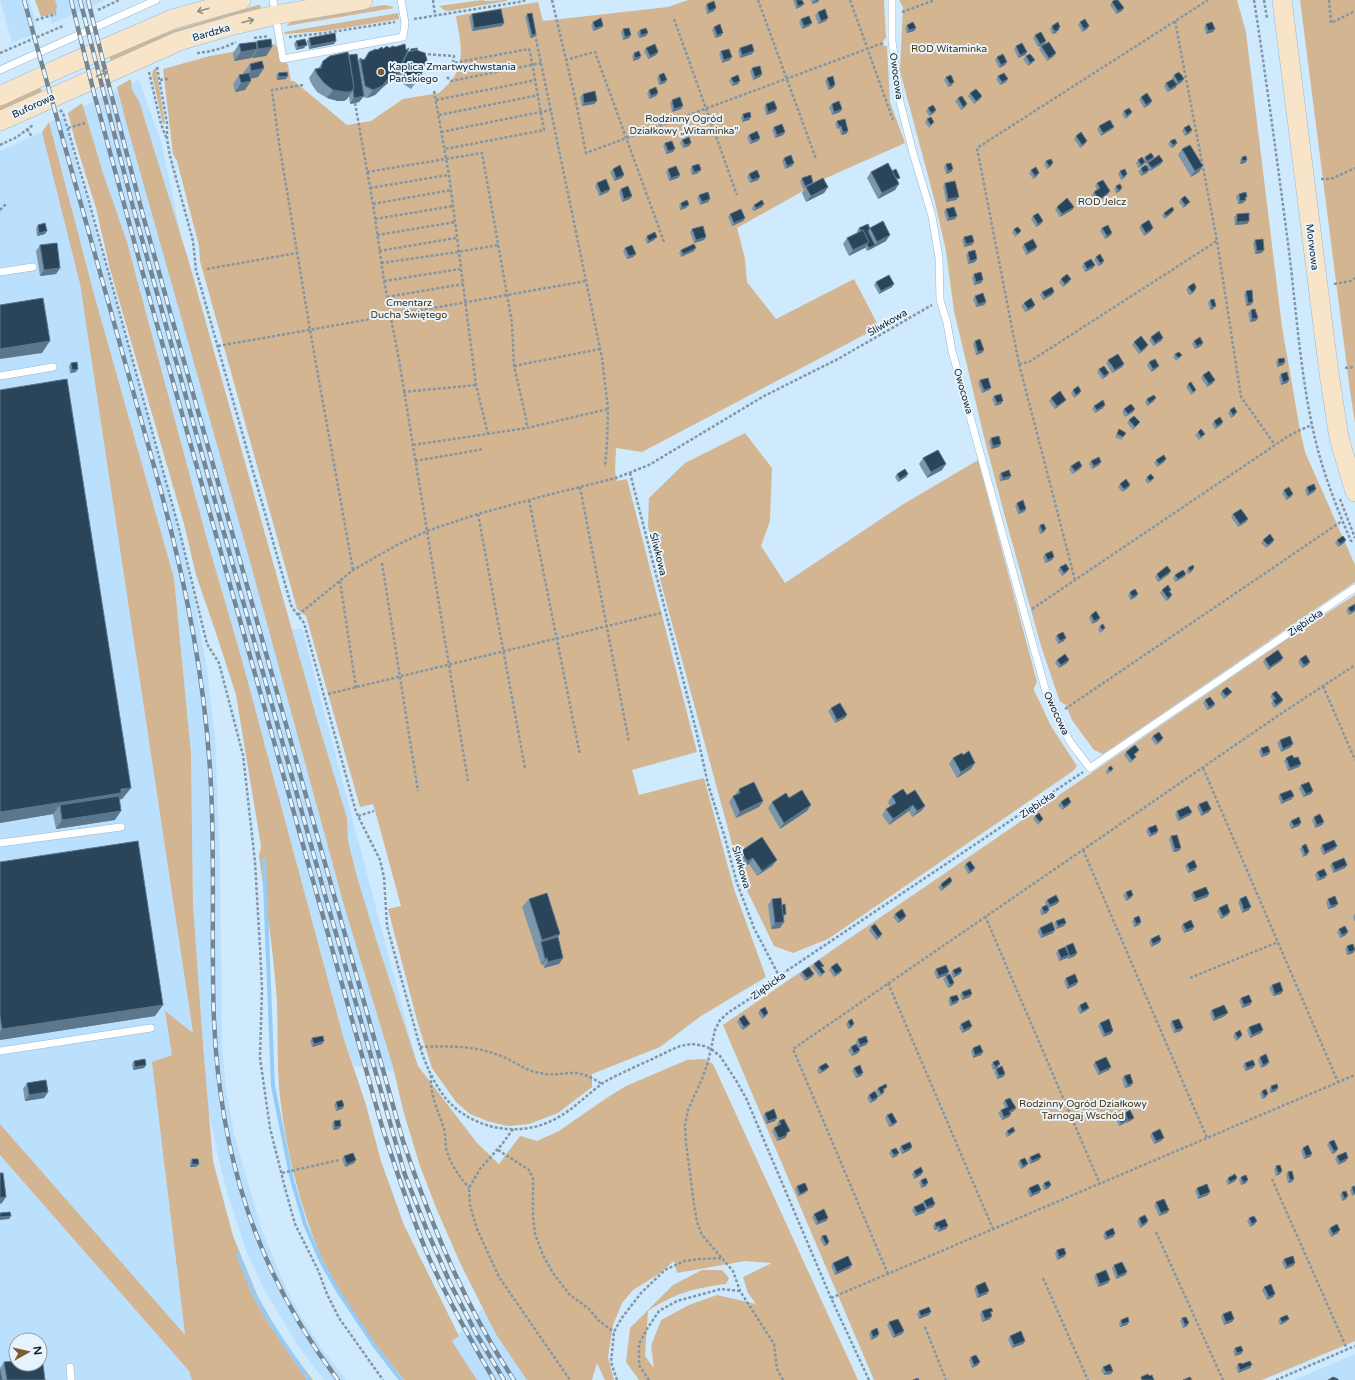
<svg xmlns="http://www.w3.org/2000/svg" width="1355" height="1380" font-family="'Varela Round',sans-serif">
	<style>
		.built { fill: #bae0fe; fill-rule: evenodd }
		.green { fill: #d3b691 }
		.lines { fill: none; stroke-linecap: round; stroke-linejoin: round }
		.stream { stroke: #95cbf5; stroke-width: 4 }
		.lane-casing { stroke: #9ab8d0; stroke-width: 8 }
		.secondary-casing { stroke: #9ab8d0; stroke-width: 20 }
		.path { stroke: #8296a5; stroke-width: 2.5; stroke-dasharray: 3 2; stroke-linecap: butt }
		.lane { stroke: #fff; stroke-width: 7 }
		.secondary { stroke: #f8e5c9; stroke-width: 19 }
		.rail-casing { stroke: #738695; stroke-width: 4.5 }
		.rail { stroke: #e7f4fe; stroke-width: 3; stroke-dasharray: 9; stroke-linecap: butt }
		.wall { fill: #7c97ac }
		.shaded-wall { fill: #5c768b }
		.building { fill: #2a455a; stroke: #5c768b }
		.oneway { stroke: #918c81 }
		.poi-dot { fill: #7c5d32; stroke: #e7f4fe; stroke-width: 1.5 }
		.labels { text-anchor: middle; stroke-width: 4; stroke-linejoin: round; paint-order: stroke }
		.street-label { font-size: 10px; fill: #131f28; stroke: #e7f4fe }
		.park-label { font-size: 10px; fill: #492e03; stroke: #e7f4fe }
		.poi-label { font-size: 10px; fill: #131f28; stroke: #e7f4fe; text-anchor: start }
	</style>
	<rect width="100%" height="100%" fill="#cfe9fd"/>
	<g class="built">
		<polygon points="0,0 29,0 36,24 35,28 36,33 12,43"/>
		<polygon points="46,0 105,0 52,24"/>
		<polygon points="139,80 162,145 190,280 289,631 302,628 420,1075 354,1066 343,1036 242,660 208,543 127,242 103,173 92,138 67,114"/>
		<polygon points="63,117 136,376 180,536 194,597 207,670 215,737 220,862 222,1047 226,1088 234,1134 262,1231 286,1288 302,1318 324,1352 346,1380 324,1380 298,1346 264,1289 247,1253 228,1195 219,1161 208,1109 203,1045 193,905 191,753 174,578 94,294 49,122"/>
		<polygon points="42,132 80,284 193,1034 165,1171 185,1336 0,1124 0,151"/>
		<path d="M0 1155 189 1371 197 1380H0ZM16 1340H40V1364H16Z"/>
		<polygon points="491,1300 546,1380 477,1380 452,1341"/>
		<polygon points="1355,1354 1355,1380 1294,1380"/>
	</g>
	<g class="green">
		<polygon points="35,0 55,0 57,6 56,13 41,17"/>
		<polygon points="482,0 486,1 507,0 507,1 448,11 444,10 439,6"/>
		<path d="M688 0H884L886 38 883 41 884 46H887L890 102 905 143 826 178 737 228 745 259 747 282 776 319 854 279 879 327 642 452 616 448 615 472 617 481 627 479 697 752 632 770 639 795 704 778 734 889 766 977 701 1016 660 1047 592 1074V1087L558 1113 529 1124 507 1126 487 1121 470 1114 456 1102 432 1068 418 1024 388 909 401 906 376 814 373 804 360 807 306 616 297 609 200 261 199 246 177 161 173 154 163 69 210 56 275 44 288 65 291 81H294L347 125 371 121 403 99 439 93C444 88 450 83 454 77 466 58 459 35 456 16L538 2 543 21 668 7Z"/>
		<polygon points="899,0 1237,0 1246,32 1282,327 1300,430 1305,452 1355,565 1355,582 1103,754 1094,750 1072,720 1066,705 1060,702 1041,646 1005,517 985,441 954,311 946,251 935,202 900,71 903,7"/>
		<polygon points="1300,0 1355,0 1355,423 1350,391"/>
		<polygon points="258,5 260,5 261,8 259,10 175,34 111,61 109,55 174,30"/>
		<polygon points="384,5 390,6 394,8 286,26 293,20"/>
		<polygon points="398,13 399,19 326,31 285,34 284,32"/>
		<polygon points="156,68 165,123 163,124 152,75 153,70"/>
		<path d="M131 79 132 90 139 101 189 262 316 716 347 818 348 841 357 877 376 939 418 1066 477 1143 499 1164 520 1136 537 1141 559 1131 605 1099 626 1086 687 1060 705 1059 713 1064 858 1380H639L626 1362 630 1328 673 1285 702 1270H722L729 1278 726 1284C695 1288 675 1293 648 1311L645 1356 654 1368 651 1346 661 1320 689 1305 717 1295 756 1304 748 1293 743 1277 772 1263 745 1261 677 1273 674 1261 659 1274 633 1290 622 1303 613 1325 608 1357 614 1380H605L597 1363 592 1380H527L497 1336 461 1265 437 1210 420 1166 403 1110 393 1067 345 909 249 558 126 122 117 87Z"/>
		<polygon points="40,87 42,92 0,111 0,106"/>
		<path d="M82 103 103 173 127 242 208 543 242 660 343 1036 366 1105 381 1161 404 1225 459 1336 452 1341 477 1380H404C376 1345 346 1309 327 1269 301 1215 285 1147 279 1088 277 1060 278 1031 277 1003 274 954 266 905 259 856L261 846 236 695 218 639 196 575 184 524 110 269 96 208 76 144 68 113Z"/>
		<polygon points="49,122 94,294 174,578 191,753 193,905 203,1045 213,1161 233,1236 258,1297 284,1342 313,1380 192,1380 189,1371 0,1155 0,1124 185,1335 152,1062 172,1055 165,1011 193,1033 80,284 42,132"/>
		<polygon points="745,433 772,468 770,521 761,546 785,583 902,505 978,460 1037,682 1034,688 1034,690 1051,726 1077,766 1073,771 828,939 793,953 774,946 740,876 727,825 661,583 648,526 649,498 685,463"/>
		<polygon points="1355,595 1355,1341 1262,1380 874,1380 723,1025 1296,633"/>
	</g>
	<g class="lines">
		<g class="stream">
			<polyline points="264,859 273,1086 292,1180 305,1224 321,1261 338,1291 374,1345 401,1380"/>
			<polyline points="238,1255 253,1292 267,1318 309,1380"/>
		</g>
		<defs>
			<g id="lane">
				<polyline points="273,0 283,59 403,37 405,23 401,0"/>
				<polyline points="892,0 892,41 900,102 913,153 932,216 939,258 940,300 947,323 952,351 1046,692 1070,742 1090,768 1355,588"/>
				<polyline points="0,70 156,0"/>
				<polyline points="0,272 33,267"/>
				<polyline points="0,376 53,367"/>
				<polyline points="0,843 121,827"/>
				<polyline points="0,1051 151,1028"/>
				<polyline points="70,1367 71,1380"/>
			</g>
			<g id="secondary">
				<polyline points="1282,0 1329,373 1339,438 1355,492"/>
				<polyline points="0,96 62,67 173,19 241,0"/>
				<polyline points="0,121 179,41 234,25 275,15 363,0"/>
			</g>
		</defs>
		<use href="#lane" class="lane-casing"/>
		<use href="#secondary" class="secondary-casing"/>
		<g class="path">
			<polyline points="433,0 435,15"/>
			<polyline points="552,0 576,102 586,153 883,43"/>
			<polyline points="758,0 816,159"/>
			<polyline points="850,0 893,120"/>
			<path d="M1254 0C1267 84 1278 167 1289 251 1296 309 1300 368 1312 425 1320 465 1335 504 1351 541H1353"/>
			<polyline points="1264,0 1267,18"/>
			<polyline points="1329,0 1331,23 1355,11"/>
			<polyline points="98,10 119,0"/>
			<polyline points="902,12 935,0"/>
			<polyline points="414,19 519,2 526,0"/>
			<polyline points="674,19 737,195"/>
			<polyline points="36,20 56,14"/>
			<polyline points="1175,21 1217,241 1241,397 1275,445"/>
			<polyline points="535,34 602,358 608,409 607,443 605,467"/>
			<polyline points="289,37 325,33 395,22"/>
			<polyline points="254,38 269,36"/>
			<polyline points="0,53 63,26"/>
			<path d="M197 53C211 52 224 48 236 42"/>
			<polyline points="423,54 454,56 453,63 529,49 530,52 544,130 445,149"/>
			<polyline points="565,60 595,52 664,242"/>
			<path d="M157 67 167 123V139L170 156 193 241 196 270 291 605 294 610 304 623 356 812 380 860 384 877 387 926 420 1047C426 1066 435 1086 448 1101 473 1128 515 1137 549 1122 570 1113 585 1096 603 1083 614 1076 627 1071 639 1065 653 1059 666 1052 680 1046L692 1044 704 1046 711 1049 720 1056 737 1082 746 1098 831 1298 869 1380"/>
			<polyline points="149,72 161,124 166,137"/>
			<polyline points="447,77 451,81 541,63"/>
			<polyline points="160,80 167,79 169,80"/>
			<polyline points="303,85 272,90 279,143 310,330 353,570"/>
			<polyline points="434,91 449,175 476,385 488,434"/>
			<polyline points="436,100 536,80"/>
			<polyline points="355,103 373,204 384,281 399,360 468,781"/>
			<polyline points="60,110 63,113 86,191 179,529 207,644 219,663 243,755 255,862 260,948 262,988 260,1058 270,1128 285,1188 295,1224 318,1270 327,1294 339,1318 383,1380"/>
			<polyline points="439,115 539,95"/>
			<polyline points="68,128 85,123"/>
			<polyline points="27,129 32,137"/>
			<polyline points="441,132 551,110"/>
			<polyline points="0,145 17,137 33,125"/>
			<polyline points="367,172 482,153 512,323 514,366 526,418 527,428"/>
			<polyline points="1321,179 1331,179 1355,168"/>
			<polyline points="370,188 448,175"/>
			<polyline points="373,204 451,190"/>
			<polyline points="0,210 7,203"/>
			<polyline points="375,219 453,206"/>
			<polyline points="377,235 455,222"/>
			<polyline points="379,251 456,238"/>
			<polyline points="381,263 458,252 498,245"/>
			<polyline points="207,269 297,253"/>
			<polyline points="384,281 460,269"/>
			<polyline points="1334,284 1351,281 1355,278"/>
			<polyline points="387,297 463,284"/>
			<polyline points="218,346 586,281"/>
			<polyline points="1019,364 1029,362 1217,241"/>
			<polyline points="514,366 600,349"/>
			<polyline points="1345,368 1355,367"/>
			<polyline points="403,392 476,385"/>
			<polyline points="413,445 527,428 608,409"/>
			<polyline points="415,461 484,449"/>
			<polyline points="630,473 696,730 708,784 725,838 737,883 754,928 779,976"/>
			<polyline points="580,487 629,742"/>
			<polyline points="1340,499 1355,538"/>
			<polyline points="529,500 580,755"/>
			<polyline points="478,514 525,768"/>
			<polyline points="382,563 418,791"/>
			<polyline points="1075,580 1019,364 977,148 1208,0"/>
			<polyline points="340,581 356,688"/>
			<polyline points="1032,609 1287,437 1300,430 1312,425"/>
			<polyline points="298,615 353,570 397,545 427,531 478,514 540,497 616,478 649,465 764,396 838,359 932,305"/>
			<polyline points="1323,686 1355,760"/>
			<polyline points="328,694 661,613"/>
			<polyline points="1065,709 1342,521"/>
			<polyline points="1203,768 1338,1082"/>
			<polyline points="358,816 374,811"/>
			<polyline points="1083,850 1207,1138"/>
			<polyline points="985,916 1100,1184"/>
			<polyline points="1190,978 1278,942"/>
			<polyline points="888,983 993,1229"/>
			<path d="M420 1047C449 1046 473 1045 501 1056 514 1061 526 1071 540 1073 552 1076 563 1073 574 1073 584 1073 594 1079 602 1084"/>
			<path d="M431 1075C430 1095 437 1108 443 1126 446 1133 445 1140 446 1148 450 1164 459 1176 469 1188"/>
			<polyline points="513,1129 503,1143 480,1169 469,1188 470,1205 477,1229 499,1277 570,1380"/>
			<polyline points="498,1150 529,1170 533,1179 533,1216 535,1234 543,1255 553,1273 569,1294 589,1309 599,1321 614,1332"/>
			<polyline points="282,1173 339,1160"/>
			<polyline points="1272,1179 1347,1349"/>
			<polyline points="1156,1232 1223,1380"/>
			<polyline points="888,1274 793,1049 1279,715 1355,665"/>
			<polyline points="1043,1278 1088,1380"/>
			<polyline points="831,1298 1355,1075"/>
			<polyline points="925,1327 946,1380"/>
			<polyline points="617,1380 611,1362 614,1332 621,1319 641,1293 665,1270 684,1261 701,1259 723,1258"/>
			<polyline points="649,1380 639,1365 639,1344 647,1329 659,1311 677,1301 721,1289 740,1291"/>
			<polyline points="783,1380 777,1369 774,1344 740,1291 733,1271 702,1235 697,1222 694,1204 686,1143 685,1125 688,1110 702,1079 708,1062 715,1030 720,1020 729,1012 754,996 779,976 1083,772"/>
			<polyline points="1276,1380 1355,1346"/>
		</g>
		<use href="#lane" class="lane"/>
		<use href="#secondary" class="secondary"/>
		<defs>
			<g id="rail">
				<path d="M24 0 159 484C186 584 206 683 211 787 215 865 211 943 214 1020 220 1155 256 1272 338 1380"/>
				<path d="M71 0 95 97 149 296 381 1123C395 1167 409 1210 427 1253 446 1297 470 1339 494 1380"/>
				<polyline points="80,0 133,207 325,895 405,1175 428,1233 451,1285 477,1335 504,1380"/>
				<path d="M88 0 110 90 144 219 403 1141C431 1224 465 1307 514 1380"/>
			</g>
		</defs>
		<use href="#rail" class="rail-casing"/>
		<use href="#rail" class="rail"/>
	</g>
	<g class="wall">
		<polygon points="793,0 802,0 804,4 802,6 796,9"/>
		<polygon points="811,0 819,0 818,2 812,4"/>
		<polygon points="1112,2 1124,8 1122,11 1116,14 1110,5"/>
		<polygon points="707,4 714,11 707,14 705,7"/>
		<polygon points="818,12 826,21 818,24 815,15"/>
		<polygon points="472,14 502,26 472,31 469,17"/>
		<polygon points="527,14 534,37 530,38 525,17"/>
		<polygon points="801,19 812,23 809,26 802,29 799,22"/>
		<polygon points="593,22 603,26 601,28 593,31 591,25"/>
		<polygon points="1080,22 1089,26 1087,29 1082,32 1078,25"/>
		<polygon points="1206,24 1215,29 1213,32 1206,34 1204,27"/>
		<polygon points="907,25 916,28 914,31 907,33 905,28"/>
		<polygon points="1052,26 1060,27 1056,33 1052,34 1050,29"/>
		<polygon points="714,27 723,33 721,36 715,38 712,30"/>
		<polygon points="623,29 631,35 629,38 623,40 621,32"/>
		<polygon points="640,30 646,36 639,38 637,33"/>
		<polygon points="1035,35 1046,41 1044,44 1038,47 1033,38"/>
		<polygon points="309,38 334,44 309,49 307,41"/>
		<polygon points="257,41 272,47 266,56 252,58 251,57 251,58 234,61 233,53 239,44 256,42"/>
		<polygon points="296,41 304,48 296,50 294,44"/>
		<polygon points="1016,46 1027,52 1025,55 1018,58 1014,49"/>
		<polygon points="1041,46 1054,56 1047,61 1039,49"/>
		<polygon points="395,47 406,50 408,52 411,49 421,75 411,89 399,81 398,76 393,79 382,88 375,95 367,98 363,97 359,102 350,104 349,96 347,99 344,101 338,101 327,98 317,92 311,83 309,78 315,69 318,69 323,61 349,55 358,61 360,58 363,60 364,59 369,52"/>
		<polygon points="646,48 658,52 656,55 648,59 644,51"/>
		<polygon points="740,48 752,54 740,58 738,51"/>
		<polygon points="721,51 730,60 722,63 719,54"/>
		<polygon points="634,53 641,56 639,59 633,61 632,56"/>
		<polygon points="1026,56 1035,60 1032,63 1028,66 1023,59"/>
		<polygon points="997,57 1005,65 999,68 995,60"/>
		<polygon points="250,64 264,68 258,77 250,79 245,90 235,92 233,84 239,75 244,74 243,73"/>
		<polygon points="752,68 762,74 760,77 753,80 750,71"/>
		<polygon points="278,73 286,79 277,80 276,76"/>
		<polygon points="1180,74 1182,82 1177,85 1175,88 1167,92 1164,86 1166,83 1173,79 1172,78 1174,75"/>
		<polygon points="659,75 665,83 659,85 657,78"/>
		<polygon points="998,76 1006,82 1000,85 996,79"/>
		<polygon points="946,77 952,85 948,87 944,80"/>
		<polygon points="731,78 738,84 732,86 729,81"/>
		<polygon points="827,78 833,88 828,90 825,81"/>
		<polygon points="649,90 658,93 656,96 649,99 647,93"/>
		<polygon points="970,93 982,96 980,99 974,104 968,96"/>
		<polygon points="583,94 597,101 594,104 582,106 580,97"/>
		<polygon points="1141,97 1152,101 1150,104 1144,108 1139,100"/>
		<polygon points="958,98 965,107 961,110 955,101"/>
		<polygon points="672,100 681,109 672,112 670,103"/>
		<polygon points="766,104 775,112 766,115 764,107"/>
		<polygon points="832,104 842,109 840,112 832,115 829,107"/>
		<polygon points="928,108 936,110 934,113 929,116 926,111"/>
		<polygon points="1124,111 1132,112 1130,115 1125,119 1122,114"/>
		<polygon points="743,114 751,117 749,120 742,122 741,117"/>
		<polygon points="927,119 932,125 929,128 925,122"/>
		<polygon points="837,121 848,131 846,134 841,135 839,128 837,129 835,124"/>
		<polygon points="1099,126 1112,129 1101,136 1097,129"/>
		<polygon points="774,127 785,132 783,135 775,138 772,130"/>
		<polygon points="1184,128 1190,133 1185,136 1182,131"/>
		<polygon points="749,135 760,138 758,141 750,144 747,138"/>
		<polygon points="1076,136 1087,141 1085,144 1080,148 1074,139"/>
		<polygon points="682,140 691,143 689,146 683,148 680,143"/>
		<polygon points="1170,141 1175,146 1171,148 1168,144"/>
		<polygon points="665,143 673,152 666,154 663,146"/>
		<polygon points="1182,149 1203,166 1199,172 1191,177 1178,155"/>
		<polygon points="1145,157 1152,160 1145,164 1144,163 1143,165 1138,168 1136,163 1138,160 1143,159"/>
		<polygon points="1242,157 1247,160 1245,163 1240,164 1240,160"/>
		<polygon points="784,158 794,163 792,166 785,169 782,161"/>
		<polygon points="1046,161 1051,166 1047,169 1044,164"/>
		<polygon points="1148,163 1161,164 1150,171 1147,167 1147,173 1141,176 1138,171 1141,168 1147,165"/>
		<polygon points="946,164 953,169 951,172 946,174 944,167"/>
		<polygon points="692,166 698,173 692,175 690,169"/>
		<polygon points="613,169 622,178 614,181 610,172"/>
		<polygon points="668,169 680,175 678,178 669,181 666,172"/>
		<polygon points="1031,170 1037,176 1033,179 1029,173"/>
		<polygon points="892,171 898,181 897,181 895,190 878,199 867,178 871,172"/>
		<polygon points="1120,171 1127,174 1125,177 1121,180 1118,174"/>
		<polygon points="749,174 758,180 750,183 747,177"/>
		<polygon points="802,178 813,183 828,187 824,193 806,202 802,193 805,188 803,189 800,181"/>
		<polygon points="597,183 610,189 608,192 599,196 595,186"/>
		<polygon points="945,183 956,200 946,202 943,186"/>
		<polygon points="1097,183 1108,194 1097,203 1092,195 1094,192 1097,190 1095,186"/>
		<polygon points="1116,186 1120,191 1116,193 1114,189"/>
		<polygon points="621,189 630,199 622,202 619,192"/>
		<polygon points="1239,194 1247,197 1243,203 1238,204 1236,196"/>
		<polygon points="699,195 708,202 700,205 697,198"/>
		<polygon points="1181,199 1190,202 1187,205 1183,208 1179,202"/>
		<polygon points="681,203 686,208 680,210 679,205"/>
		<polygon points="754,205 762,207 753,211 752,208"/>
		<polygon points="1057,207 1074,207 1072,210 1060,217 1055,210"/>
		<polygon points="946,209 957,216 955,219 947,221 944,212"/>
		<polygon points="1164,213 1172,213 1164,219 1162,215"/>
		<polygon points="730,214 745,218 743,221 732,226 728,217"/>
		<polygon points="1237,214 1249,221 1247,224 1235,225 1234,217"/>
		<polygon points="1033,216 1041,224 1036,227 1031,219"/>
		<polygon points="38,225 45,234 37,236 36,228"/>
		<polygon points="1141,225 1151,231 1144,236 1139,228"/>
		<polygon points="859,228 870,228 886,241 867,251 865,247 849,256 843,244 847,238 858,233 857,231"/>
		<polygon points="1102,228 1112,233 1110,236 1105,239 1100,231"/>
		<polygon points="692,229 704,240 694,243 690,232"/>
		<polygon points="1014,229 1021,231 1019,234 1015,237 1012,232"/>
		<polygon points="647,236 657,237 654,240 647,244 645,239"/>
		<polygon points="964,237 972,245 964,247 962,240"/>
		<polygon points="1255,240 1262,253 1255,254 1253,243"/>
		<polygon points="1024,244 1037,247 1035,250 1026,255 1022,247"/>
		<polygon points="40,245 60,268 56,274 40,276 36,251"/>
		<polygon points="625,248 636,254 633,257 627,259 623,251"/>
		<polygon points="681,250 694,251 681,257 679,253"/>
		<polygon points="968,252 977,259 975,262 968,264 966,255"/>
		<polygon points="1096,257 1104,261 1102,264 1098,266 1094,260"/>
		<polygon points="1084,263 1095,265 1093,268 1085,272 1082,266"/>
		<polygon points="974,274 983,280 981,283 974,285 972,277"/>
		<polygon points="1061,279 1069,282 1063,287 1059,282"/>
		<polygon points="876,282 894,284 892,287 879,294 874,285"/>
		<polygon points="1188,287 1196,287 1193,293 1189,295 1186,290"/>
		<polygon points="1246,291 1251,305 1246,306 1244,294"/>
		<polygon points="1042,292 1054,292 1052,295 1043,300 1040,295"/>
		<polygon points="975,296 986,302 984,305 976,307 973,299"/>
		<polygon points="1210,300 1213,309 1210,310 1208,303"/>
		<polygon points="1024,303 1035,305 1033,308 1025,312 1021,306"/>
		<polygon points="1251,310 1256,321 1250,322 1248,313"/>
		<polygon points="1151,337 1163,338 1161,341 1153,346 1149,340"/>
		<polygon points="975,341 984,350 982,353 976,355 973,344"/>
		<polygon points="1194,341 1201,346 1195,349 1192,344"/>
		<polygon points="1134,342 1146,348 1139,354 1132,345"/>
		<polygon points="1175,354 1182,355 1180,358 1176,361 1173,357"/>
		<polygon points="1278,359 1285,362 1283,365 1277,367 1276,362"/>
		<polygon points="1108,360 1124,364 1122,367 1112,373 1106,363"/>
		<polygon points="1149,362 1156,369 1151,372 1147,365"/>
		<polygon points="71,363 76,372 70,373 69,366"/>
		<polygon points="1099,369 1109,373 1107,376 1102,379 1097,372"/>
		<polygon points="1281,374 1289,380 1287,383 1281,385 1279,377"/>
		<polygon points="1203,375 1213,383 1207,387 1201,378"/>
		<polygon points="980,380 991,388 989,390 982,393 978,383"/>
		<polygon points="1188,384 1196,390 1194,393 1191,395 1186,387"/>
		<polygon points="0,390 131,788 122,799 119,800 115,820 56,829 53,814 0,823"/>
		<polygon points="1073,390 1081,391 1079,394 1074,398 1071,393"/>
		<polygon points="994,396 1003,401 1001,404 995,406 992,399"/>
		<polygon points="1051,398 1064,402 1055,409 1049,401"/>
		<polygon points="1147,399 1154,401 1147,406 1145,402"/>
		<polygon points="1094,406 1103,408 1095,413 1092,409"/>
		<polygon points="1124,409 1133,412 1125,417 1122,412"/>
		<polygon points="1230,410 1235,415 1231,418 1228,413"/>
		<polygon points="1129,420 1140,422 1138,425 1133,430 1127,423"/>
		<polygon points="1214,421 1223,422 1221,425 1215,429 1212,424"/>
		<polygon points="1119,429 1126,433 1121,440 1115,437"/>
		<polygon points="1198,432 1203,437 1199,440 1195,435"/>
		<polygon points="991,438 999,447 991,449 989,441"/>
		<polygon points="923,458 942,470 927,478 919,464"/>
		<polygon points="1166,459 1164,462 1157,467 1154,463 1156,460"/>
		<polygon points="1091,461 1101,462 1099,465 1092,469 1089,464"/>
		<polygon points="1071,466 1080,469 1072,474 1069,469"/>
		<polygon points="1001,473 1009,479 1000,481 999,476"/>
		<polygon points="897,474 906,477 898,482 895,477"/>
		<polygon points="1147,477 1152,481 1148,484 1145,480"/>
		<polygon points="1120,484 1130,485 1128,488 1122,492 1118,487"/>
		<polygon points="1307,487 1316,489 1314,492 1307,496 1305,490"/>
		<polygon points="1284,490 1293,494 1291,497 1286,500 1282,493"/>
		<polygon points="1017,503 1026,509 1024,512 1018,514 1015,506"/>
		<polygon points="1233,514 1246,522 1238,527 1231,517"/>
		<polygon points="1040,525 1044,532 1040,534 1038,528"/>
		<polygon points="1263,540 1274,540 1272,543 1266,548 1261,543"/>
		<polygon points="1337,540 1344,543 1338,547 1335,543"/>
		<polygon points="1045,554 1052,560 1045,563 1043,557"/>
		<polygon points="1060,567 1069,569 1067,572 1062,576 1058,570"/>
		<polygon points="1188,568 1192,571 1188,574 1186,571"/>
		<polygon points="1157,574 1169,574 1158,582 1155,577"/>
		<polygon points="1186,574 1184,577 1175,582 1173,578 1175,575"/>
		<polygon points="1162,590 1171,590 1170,592 1170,598 1166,601 1160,593"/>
		<polygon points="1130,592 1138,594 1136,597 1130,600 1128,595"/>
		<polygon points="1348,608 1355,611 1349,615 1346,611"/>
		<polygon points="1091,615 1098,621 1092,624 1089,618"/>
		<polygon points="1100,626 1105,628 1103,631 1100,633 1098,629"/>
		<polygon points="1057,635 1064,641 1058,644 1055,638"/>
		<polygon points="1283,658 1281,661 1268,670 1263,662 1265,659"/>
		<polygon points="1300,659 1308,665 1302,668 1298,662"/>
		<polygon points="1057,660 1067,663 1059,668 1055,663"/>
		<polygon points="1222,691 1232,692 1229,695 1224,699 1220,694"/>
		<polygon points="1272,694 1283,700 1281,703 1274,708 1271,703 1273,701 1270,697"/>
		<polygon points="1205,700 1215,704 1213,707 1207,710 1203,703"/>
		<polygon points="831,708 845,718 835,723 828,711"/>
		<polygon points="1153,736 1163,738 1161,741 1156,745 1151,739"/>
		<polygon points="1280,740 1291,747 1281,752 1277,743"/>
		<polygon points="1261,748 1270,752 1268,755 1261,757 1259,751"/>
		<polygon points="1139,750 1137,753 1134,755 1134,760 1130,763 1124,755 1126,752"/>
		<polygon points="963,755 975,763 971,769 957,778 949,764 953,758"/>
		<polygon points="1286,758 1294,758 1301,764 1299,767 1288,771 1284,761"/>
		<polygon points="1108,768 1113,769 1111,772 1107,774 1106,771"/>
		<polygon points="1301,785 1313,791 1311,794 1303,797 1299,788"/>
		<polygon points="739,789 763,801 759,807 736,818 729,802 733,796 735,795"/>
		<polygon points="1280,794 1292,799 1281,804 1278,797"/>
		<polygon points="892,796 925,806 921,811 912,817 909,811 889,825 882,815 886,809 890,807 888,802"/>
		<polygon points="789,798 807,811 780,829 768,808 772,802"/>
		<polygon points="1061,802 1069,805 1062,810 1058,805"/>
		<polygon points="1199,804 1209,812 1201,816 1197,807"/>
		<polygon points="1177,811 1192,812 1190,815 1178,821 1175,814"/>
		<polygon points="1035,816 1041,822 1038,825 1033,819"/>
		<polygon points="1314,817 1324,822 1322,825 1315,828 1312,820"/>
		<polygon points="1291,821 1299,826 1291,829 1289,824"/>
		<polygon points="1148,828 1158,831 1156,834 1149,837 1146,831"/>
		<polygon points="1171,836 1179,851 1173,852 1169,839"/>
		<polygon points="1322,845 1335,849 1323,855 1320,848"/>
		<polygon points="1302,846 1309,852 1307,855 1303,857 1300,849"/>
		<polygon points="741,851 777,860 772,866 757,876 749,864 743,867 737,857"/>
		<polygon points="0,862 155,1016 0,1040"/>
		<polygon points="1332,863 1347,865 1345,868 1333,873 1330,866"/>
		<polygon points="966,864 973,871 968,874 964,867"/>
		<polygon points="1187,864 1195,870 1188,873 1185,866"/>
		<polygon points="1317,872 1325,878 1317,881 1315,875"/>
		<polygon points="941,884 950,884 941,891 938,887"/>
		<polygon points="1126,892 1133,895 1131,898 1126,901 1123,895"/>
		<polygon points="1193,892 1209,894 1207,897 1194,902 1191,895"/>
		<polygon points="529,899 558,937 563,958 559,964 544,968 543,964 541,965 536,948 536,949 522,907"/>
		<polygon points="772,899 782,905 786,914 784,917 780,928 771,929 768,905"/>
		<polygon points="1240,899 1249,910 1242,913 1238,902"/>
		<polygon points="1328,899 1335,907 1328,909 1326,902"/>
		<polygon points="1047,900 1059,901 1057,904 1048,908 1049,910 1047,913 1041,915 1040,910 1042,907 1046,905 1045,902"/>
		<polygon points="1219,908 1228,915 1221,919 1217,911"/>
		<polygon points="1355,913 1355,922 1353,917"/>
		<polygon points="895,914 904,919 898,923 893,917"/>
		<polygon points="1134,918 1141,922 1139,925 1134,927 1132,921"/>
		<polygon points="1056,921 1064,926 1056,929 1054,924"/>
		<polygon points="1183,924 1192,930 1184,933 1181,927"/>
		<polygon points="871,927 882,934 880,937 876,940 869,930"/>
		<polygon points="1040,928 1053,933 1041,938 1037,931"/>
		<polygon points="1339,929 1346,935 1340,938 1337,932"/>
		<polygon points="1151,939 1161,940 1159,943 1151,947 1149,942"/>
		<polygon points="1066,946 1077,953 1075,956 1068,959 1067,957 1067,958 1059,961 1056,953 1058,950 1065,947"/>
		<polygon points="1347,946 1355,949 1355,951 1353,953 1347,955 1345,949"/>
		<polygon points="814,964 824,966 822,968 823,975 820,977 812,967"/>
		<polygon points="831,967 842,970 840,973 834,977 829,970"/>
		<polygon points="936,969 947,975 937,979 934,972"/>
		<polygon points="953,970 962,971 960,974 953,978 951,973"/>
		<polygon points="802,972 812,977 805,981 800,975"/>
		<polygon points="946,976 954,983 952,986 948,988 943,979"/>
		<polygon points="1066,978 1076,985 1067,989 1064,981"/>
		<polygon points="1272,985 1281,994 1273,996 1269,988"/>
		<polygon points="962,992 970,997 962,1000 960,995"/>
		<polygon points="950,997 959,1000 957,1003 950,1006 948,1000"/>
		<polygon points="1241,998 1250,1005 1242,1008 1239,1000"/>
		<polygon points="1080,1005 1089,1008 1087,1010 1080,1014 1077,1008"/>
		<polygon points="760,1010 766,1016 762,1019 758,1013"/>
		<polygon points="1212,1010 1225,1016 1213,1021 1210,1013"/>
		<polygon points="739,1019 750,1024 747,1027 742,1030 737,1022"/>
		<polygon points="848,1021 852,1027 848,1029 846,1024"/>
		<polygon points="1172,1021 1181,1031 1174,1033 1170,1024"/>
		<polygon points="1100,1023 1111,1034 1103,1037 1098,1026"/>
		<polygon points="961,1024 970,1029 962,1033 959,1027"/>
		<polygon points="1249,1027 1261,1033 1250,1038 1247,1030"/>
		<polygon points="1235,1033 1242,1035 1240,1038 1236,1041 1233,1036"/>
		<polygon points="312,1038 324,1041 322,1044 312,1047 310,1041"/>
		<polygon points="858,1039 868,1042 866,1045 858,1048 860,1050 858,1053 852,1056 848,1050 851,1047 857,1046 856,1042"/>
		<polygon points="973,1048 983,1052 981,1055 973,1058 971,1051"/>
		<polygon points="1260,1057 1269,1062 1267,1065 1261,1068 1258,1060"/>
		<polygon points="134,1061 146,1065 144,1068 133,1070 132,1064"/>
		<polygon points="993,1062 998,1067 993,1070 991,1065"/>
		<polygon points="1095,1062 1111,1067 1109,1070 1098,1075 1093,1065"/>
		<polygon points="1245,1063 1255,1065 1253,1068 1245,1071 1243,1066"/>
		<polygon points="819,1067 826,1070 819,1074 817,1070"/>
		<polygon points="854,1068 863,1073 861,1076 856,1078 852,1071"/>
		<polygon points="996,1069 1005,1074 1003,1077 997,1079 994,1072"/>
		<polygon points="1124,1076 1131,1086 1125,1088 1122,1079"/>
		<polygon points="27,1083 48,1092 44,1098 25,1101 23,1089"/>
		<polygon points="1271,1086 1276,1091 1270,1093 1269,1089"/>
		<polygon points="887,1087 885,1090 883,1091 884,1092 882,1095 879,1097 876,1090 878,1088"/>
		<polygon points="1262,1091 1266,1097 1262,1099 1260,1094"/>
		<polygon points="869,1095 878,1097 876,1100 870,1103 867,1098"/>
		<polygon points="1005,1100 1014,1111 1010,1112 1011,1114 1009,1117 1002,1120 998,1113 1001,1110 1005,1108 1003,1103"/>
		<polygon points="336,1102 344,1106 342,1109 336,1111 334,1105"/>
		<polygon points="765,1113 777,1118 775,1121 766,1124 763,1116"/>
		<polygon points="1125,1113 1134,1118 1132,1120 1126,1123 1126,1122 1125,1123 1119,1126 1116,1119 1118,1116 1124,1114"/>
		<polygon points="887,1115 897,1122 894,1125 889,1127 885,1118"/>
		<polygon points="334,1121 339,1129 333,1130 332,1124"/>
		<polygon points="779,1121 788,1134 787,1134 785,1138 777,1141 772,1131 774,1128 778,1126 777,1124"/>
		<polygon points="1007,1131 1015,1131 1013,1133 1007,1137 1005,1134"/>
		<polygon points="1152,1133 1161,1141 1154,1144 1150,1136"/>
		<polygon points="1329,1142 1336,1152 1332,1154 1327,1145"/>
		<polygon points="901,1146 912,1147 910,1150 902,1154 899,1149"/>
		<polygon points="1303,1148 1310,1157 1304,1159 1301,1151"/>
		<polygon points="891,1150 899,1153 897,1156 892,1158 889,1153"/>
		<polygon points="344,1156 356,1160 354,1163 345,1167 342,1159"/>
		<polygon points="1337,1156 1346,1161 1338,1165 1335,1159"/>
		<polygon points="1030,1157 1039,1160 1030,1164 1028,1160"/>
		<polygon points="192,1159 196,1167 190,1167 190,1162"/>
		<polygon points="1020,1160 1025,1167 1021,1169 1018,1163"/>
		<polygon points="1276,1166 1282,1171 1280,1174 1276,1176 1274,1169"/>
		<polygon points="914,1171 921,1175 914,1179 912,1174"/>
		<polygon points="1288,1172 1292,1182 1288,1183 1286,1175"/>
		<polygon points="1241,1177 1246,1183 1241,1185 1239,1180"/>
		<polygon points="1228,1178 1235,1181 1228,1185 1226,1181"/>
		<polygon points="921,1180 926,1186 921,1188 919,1183"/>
		<polygon points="1044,1183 1051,1185 1049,1188 1044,1190 1042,1186"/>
		<polygon points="797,1186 805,1193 798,1196 795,1189"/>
		<polygon points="1355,1186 1355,1195 1352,1196 1350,1190 1352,1187"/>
		<polygon points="1029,1188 1041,1190 1039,1193 1030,1197 1027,1191"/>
		<polygon points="1197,1188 1208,1195 1198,1199 1195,1191"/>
		<polygon points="1342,1192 1348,1196 1346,1199 1342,1201 1340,1195"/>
		<polygon points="924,1201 935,1204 933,1207 926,1209 924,1213 915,1216 912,1210 914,1207 923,1203"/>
		<polygon points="1156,1202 1169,1210 1167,1213 1159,1216 1154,1205"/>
		<polygon points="814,1214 828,1218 826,1221 816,1225 812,1217"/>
		<polygon points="1139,1218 1148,1221 1146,1224 1140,1228 1137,1221"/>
		<polygon points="1249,1218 1255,1224 1250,1227 1247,1221"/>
		<polygon points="935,1223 946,1229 938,1232 937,1229 934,1230 933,1226"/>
		<polygon points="1330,1228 1338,1233 1331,1237 1328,1231"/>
		<polygon points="1105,1232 1113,1237 1105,1240 1103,1235"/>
		<polygon points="822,1236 829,1242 827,1245 824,1246 820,1239"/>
		<polygon points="1057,1250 1066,1254 1064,1257 1057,1260 1055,1253"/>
		<polygon points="1284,1259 1293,1266 1285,1269 1282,1262"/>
		<polygon points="833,1263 850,1268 835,1275 831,1266"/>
		<polygon points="1114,1265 1127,1272 1125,1275 1116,1279 1112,1268"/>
		<polygon points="1096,1274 1108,1283 1098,1287 1094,1277"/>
		<polygon points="976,1286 987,1294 977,1298 974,1289"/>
		<polygon points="1264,1287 1275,1294 1273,1297 1267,1300 1262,1290"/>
		<polygon points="919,1311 929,1315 919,1319 917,1314"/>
		<polygon points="982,1311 993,1311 991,1314 990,1319 982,1322 980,1314"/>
		<polygon points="1223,1314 1232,1322 1224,1325 1221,1317"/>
		<polygon points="1182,1318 1189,1323 1187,1326 1183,1328 1180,1321"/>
		<polygon points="1280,1318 1286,1322 1280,1325 1278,1321"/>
		<polygon points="1121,1320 1127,1325 1120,1327 1119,1323"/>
		<polygon points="889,1322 902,1334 893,1338 887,1325"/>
		<polygon points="871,1331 879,1334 877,1337 871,1340 869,1334"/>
		<polygon points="1010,1336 1025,1341 1023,1344 1012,1348 1008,1339"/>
		<polygon points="1235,1348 1243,1351 1241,1354 1235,1356 1233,1351"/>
		<polygon points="971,1357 978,1365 972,1368 969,1360"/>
		<polygon points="4,1362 45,1380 0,1380 0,1368"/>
		<polygon points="1238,1364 1242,1364 1250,1368 1238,1373 1236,1367"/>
		<polygon points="1103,1367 1113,1371 1111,1374 1104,1375 1101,1370"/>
	</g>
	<g class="shaded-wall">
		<polygon points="817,0 819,0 818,2 812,4 814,1"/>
		<polygon points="804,4 802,6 796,9 798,6"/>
		<polygon points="716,8 714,11 707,14 709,11"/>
		<polygon points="1124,8 1122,11 1116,14 1118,11"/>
		<polygon points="828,18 826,21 818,24 821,21"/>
		<polygon points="504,23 502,26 472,31 474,28"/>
		<polygon points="812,23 809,26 802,29 804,26"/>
		<polygon points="603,26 601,28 593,31 595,28"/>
		<polygon points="1089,26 1087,29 1082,32 1084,29"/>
		<polygon points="1060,27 1056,33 1052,34 1058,28"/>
		<polygon points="916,28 914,31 907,33 909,30"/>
		<polygon points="1215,29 1213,32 1206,34 1208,31"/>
		<polygon points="648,33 646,36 639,38 641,35"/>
		<polygon points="723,33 721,36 715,38 717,35"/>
		<polygon points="536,34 534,37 530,38 532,35"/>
		<polygon points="631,35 629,38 623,40 625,37"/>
		<polygon points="336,41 334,44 309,49 311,46"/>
		<polygon points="1046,41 1044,44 1038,47 1040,44"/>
		<polygon points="307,45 304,48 296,50 298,47"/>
		<polygon points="272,47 266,56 252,58 258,49"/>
		<polygon points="257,49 251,58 234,61 241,52"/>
		<polygon points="754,51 752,54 740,58 742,55"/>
		<polygon points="658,52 656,55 648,59 650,56"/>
		<polygon points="1027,52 1025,55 1018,58 1020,55"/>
		<polygon points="1056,53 1054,56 1047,61 1049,58"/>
		<polygon points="641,56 639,59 633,61 635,58"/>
		<polygon points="732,57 730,60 722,63 724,60"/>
		<polygon points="1035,60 1032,63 1028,66 1030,63"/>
		<polygon points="1007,62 1005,65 999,68 1001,65"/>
		<polygon points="264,68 258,77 245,80 251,71"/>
		<polygon points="399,70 402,70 398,76 393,79 382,88 375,95 367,98 373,90"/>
		<polygon points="762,74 760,77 753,80 755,77"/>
		<polygon points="288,76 286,79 277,80 279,77"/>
		<polygon points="1008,79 1006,82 1000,85 1002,82"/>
		<polygon points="1184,79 1182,82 1177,85 1175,88 1167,92 1170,89 1176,85 1178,82"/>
		<polygon points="667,80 665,83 659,85 661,82"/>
		<polygon points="251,81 245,90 235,92 241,83"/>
		<polygon points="740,81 738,84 732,86 734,83"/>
		<polygon points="954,82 952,85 948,87 950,84"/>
		<polygon points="835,85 833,88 828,90 830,87"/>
		<polygon points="333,90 353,90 347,99 344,101 338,101 327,98"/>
		<polygon points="658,93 656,96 649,99 651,96"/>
		<polygon points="364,96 359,102 350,104 354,98"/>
		<polygon points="982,96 980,99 974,104 976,101"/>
		<polygon points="597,101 594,104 582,106 584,103"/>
		<polygon points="1152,101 1150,104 1144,108 1146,105"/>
		<polygon points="967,104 965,107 961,110 963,107"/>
		<polygon points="683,106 681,109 672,112 674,109"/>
		<polygon points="777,109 775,112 766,115 768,112"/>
		<polygon points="842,109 840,112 832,115 834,112"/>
		<polygon points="936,110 934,113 929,116 931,113"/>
		<polygon points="1132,112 1130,115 1125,119 1127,116"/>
		<polygon points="751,117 749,120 742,122 744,119"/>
		<polygon points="839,126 841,126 839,128 837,129"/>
		<polygon points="1114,127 1112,129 1101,136 1103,133"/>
		<polygon points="1192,130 1190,133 1185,136 1187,133"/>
		<polygon points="848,131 846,134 841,135 843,132"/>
		<polygon points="785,132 783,135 775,138 777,135"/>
		<polygon points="760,138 758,141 750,144 752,141"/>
		<polygon points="1087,141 1085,144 1080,148 1082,145"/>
		<polygon points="691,143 689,146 683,148 685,145"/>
		<polygon points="1177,143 1175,146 1171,148 1173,145"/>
		<polygon points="675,149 673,152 666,154 668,151"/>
		<polygon points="1154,157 1152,160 1145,164 1147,161"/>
		<polygon points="1247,160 1245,163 1240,164 1242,161"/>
		<polygon points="1163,161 1161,164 1150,171 1152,168"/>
		<polygon points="1145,162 1143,165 1138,168 1141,165"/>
		<polygon points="794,163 792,166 785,169 787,166"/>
		<polygon points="1053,163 1051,166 1047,169 1049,166"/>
		<polygon points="1203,166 1199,172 1191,177 1195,171"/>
		<polygon points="953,169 951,172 946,174 948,171"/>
		<polygon points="701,170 698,173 692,175 694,172"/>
		<polygon points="1149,170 1147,173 1141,176 1143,173"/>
		<polygon points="1039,173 1037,176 1033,179 1035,176"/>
		<polygon points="1127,174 1125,177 1121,180 1123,177"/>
		<polygon points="624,175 622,178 614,181 616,178"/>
		<polygon points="680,175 678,178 669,181 671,178"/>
		<polygon points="760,177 758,180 750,183 752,180"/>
		<polygon points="899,184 895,190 878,199 882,193"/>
		<polygon points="828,187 824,193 806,202 811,196"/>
		<polygon points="1122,188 1120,191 1116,193 1118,190"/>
		<polygon points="610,189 608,192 599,196 601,193"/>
		<polygon points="1110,191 1108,194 1097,203 1099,200"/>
		<polygon points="632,196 630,199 622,202 624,199"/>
		<polygon points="959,197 956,200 946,202 948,199"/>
		<polygon points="710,199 708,202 700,205 702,202"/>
		<polygon points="1246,200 1243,203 1238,204 1240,201"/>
		<polygon points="1190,202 1187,205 1183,208 1185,205"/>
		<polygon points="764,204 762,207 753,211 756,208"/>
		<polygon points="689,205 686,208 680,210 682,207"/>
		<polygon points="1074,207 1072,210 1060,217 1062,214"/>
		<polygon points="1174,210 1172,213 1164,219 1166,216"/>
		<polygon points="957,216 955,219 947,221 949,218"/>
		<polygon points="745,218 743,221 732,226 734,223"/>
		<polygon points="1043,221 1041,224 1036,227 1038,224"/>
		<polygon points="1249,221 1247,224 1235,225 1237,222"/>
		<polygon points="1153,228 1151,231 1144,236 1146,233"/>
		<polygon points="47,231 45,234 37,236 39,233"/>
		<polygon points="1112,233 1110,236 1105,239 1107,236"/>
		<polygon points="890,235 886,241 873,248 877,242"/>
		<polygon points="657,237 654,240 647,244 649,241"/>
		<polygon points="706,237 704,240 694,243 696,240"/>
		<polygon points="869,242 865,248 849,256 853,250"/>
		<polygon points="974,242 972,245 964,247 966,244"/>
		<polygon points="875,245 873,248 867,251 869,248"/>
		<polygon points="1037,247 1035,250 1026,255 1028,252"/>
		<polygon points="696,248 694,251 681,257 683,254"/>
		<polygon points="1264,250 1262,253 1255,254 1257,251"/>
		<polygon points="636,254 633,257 627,259 629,256"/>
		<polygon points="977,259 975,262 968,264 970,261"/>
		<polygon points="1104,261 1102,264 1098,266 1100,263"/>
		<polygon points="1095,265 1093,268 1085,272 1087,269"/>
		<polygon points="60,268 56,274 40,276 44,270"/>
		<polygon points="1071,279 1069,282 1063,287 1065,284"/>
		<polygon points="983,280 981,283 974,285 976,282"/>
		<polygon points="894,284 892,287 879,294 881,291"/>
		<polygon points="1195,290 1193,293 1189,295 1192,292"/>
		<polygon points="1054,292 1052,295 1043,300 1045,297"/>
		<polygon points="986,302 984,305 976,307 978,304"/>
		<polygon points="1253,302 1251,305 1246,306 1248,303"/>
		<polygon points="1035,305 1033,308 1025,312 1028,309"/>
		<polygon points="1216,306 1213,309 1210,310 1212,307"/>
		<polygon points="1258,318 1256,321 1250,322 1252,319"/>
		<polygon points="1163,338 1161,341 1153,346 1155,343"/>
		<polygon points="50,341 42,353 0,359 0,349"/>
		<polygon points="1203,343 1201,346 1195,349 1197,346"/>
		<polygon points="1148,345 1146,348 1139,354 1141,351"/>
		<polygon points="984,350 982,353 976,355 978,352"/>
		<polygon points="1285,362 1283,365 1277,367 1279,364"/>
		<polygon points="1124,364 1122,367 1112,373 1115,370"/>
		<polygon points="1159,366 1156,369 1151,372 1153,369"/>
		<polygon points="78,369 76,372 70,373 72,370"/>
		<polygon points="1109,373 1107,376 1102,379 1104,376"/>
		<polygon points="1215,380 1213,383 1207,387 1209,384"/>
		<polygon points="1289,380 1287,383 1281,385 1283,382"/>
		<polygon points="991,388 989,390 982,393 984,390"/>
		<polygon points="1081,391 1079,394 1074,398 1076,395"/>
		<polygon points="1156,398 1154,401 1147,406 1149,403"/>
		<polygon points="1066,400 1064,402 1055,409 1057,406"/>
		<polygon points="1003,401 1001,404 995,406 997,403"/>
		<polygon points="1105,405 1103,408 1095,413 1097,410"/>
		<polygon points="1135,409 1133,412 1125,417 1128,414"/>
		<polygon points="1237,412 1235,415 1231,418 1233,415"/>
		<polygon points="1223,422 1221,425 1215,429 1217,426"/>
		<polygon points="1001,444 999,447 991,449 993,446"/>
		<polygon points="1166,459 1164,462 1157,467 1159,464"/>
		<polygon points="1101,462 1099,465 1092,469 1094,466"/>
		<polygon points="946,464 942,470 927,478 931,472"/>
		<polygon points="1082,466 1080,469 1072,474 1075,471"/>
		<polygon points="908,474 906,477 898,482 900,479"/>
		<polygon points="1011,476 1009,479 1000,481 1003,478"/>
		<polygon points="1130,485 1128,488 1122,492 1124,489"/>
		<polygon points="1316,489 1314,492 1307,496 1309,493"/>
		<polygon points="1293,494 1291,497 1286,500 1288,497"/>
		<polygon points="1026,509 1024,512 1018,514 1020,511"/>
		<polygon points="1248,519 1246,522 1238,527 1240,524"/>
		<polygon points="1046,529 1044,532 1040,534 1042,531"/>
		<polygon points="1274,540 1272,543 1266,548 1268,545"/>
		<polygon points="1346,540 1344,543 1338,547 1340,544"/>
		<polygon points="1054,557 1052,560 1045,563 1048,560"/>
		<polygon points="1194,568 1192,571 1188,574 1190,571"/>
		<polygon points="1069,569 1067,572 1062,576 1064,573"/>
		<polygon points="1171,571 1169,574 1158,582 1160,579"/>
		<polygon points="1186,574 1184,577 1175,582 1178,579"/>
		<polygon points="1138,594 1136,597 1130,600 1132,597"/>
		<polygon points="1172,595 1170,598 1166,601 1168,598"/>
		<polygon points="1355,610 1355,611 1349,615 1351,612"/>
		<polygon points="1100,618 1098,621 1092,624 1094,621"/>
		<polygon points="1066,638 1064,641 1058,644 1060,641"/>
		<polygon points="1283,658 1281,661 1268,670 1270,667"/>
		<polygon points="1069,660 1067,663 1059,668 1061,665"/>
		<polygon points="1310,662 1308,665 1302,668 1304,665"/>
		<polygon points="1232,692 1229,695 1224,699 1226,696"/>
		<polygon points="1283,700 1281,703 1274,708 1276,705"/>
		<polygon points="1215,704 1213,707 1207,710 1209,707"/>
		<polygon points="847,715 845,718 835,723 837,720"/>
		<polygon points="1163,738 1161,741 1156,745 1158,742"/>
		<polygon points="1293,744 1291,747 1281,752 1283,749"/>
		<polygon points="1270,752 1268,755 1261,757 1263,754"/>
		<polygon points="975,763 971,769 957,778 961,772"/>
		<polygon points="1301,764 1299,767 1288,771 1290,768"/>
		<polygon points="131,788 122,799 60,805 53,814 0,823 0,812"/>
		<polygon points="1313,791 1311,794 1303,797 1306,794"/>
		<polygon points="1294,796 1292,799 1281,804 1283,801"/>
		<polygon points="763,801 759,807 736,818 740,812"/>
		<polygon points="1071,802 1069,805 1062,810 1064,807"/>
		<polygon points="811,805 807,811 780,829 784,823"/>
		<polygon points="913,805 909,811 889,825 893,819"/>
		<polygon points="925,806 921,811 912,817 917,811"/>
		<polygon points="1211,809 1209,812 1201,816 1203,813"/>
		<polygon points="121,811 115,820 56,829 62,820"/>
		<polygon points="1192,812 1190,815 1178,821 1180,818"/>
		<polygon points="1324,822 1322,825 1315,828 1317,825"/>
		<polygon points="1301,823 1299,826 1291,829 1294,826"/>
		<polygon points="1158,831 1156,834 1149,837 1151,834"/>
		<polygon points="1337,846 1335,849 1323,855 1325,852"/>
		<polygon points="1181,848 1179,851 1173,852 1175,849"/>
		<polygon points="1309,852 1307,855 1303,857 1305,854"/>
		<polygon points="753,858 749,864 743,867 747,861"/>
		<polygon points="777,860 772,866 757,876 762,871"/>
		<polygon points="1347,865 1345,868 1333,873 1335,870"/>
		<polygon points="1197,867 1195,870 1188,873 1190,870"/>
		<polygon points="975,868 973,871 968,874 970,871"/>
		<polygon points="1327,875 1325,878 1317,881 1320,878"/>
		<polygon points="952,881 950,884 941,891 943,888"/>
		<polygon points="1209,894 1207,897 1194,902 1196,899"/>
		<polygon points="1133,895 1131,898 1126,901 1128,898"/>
		<polygon points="1059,901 1057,904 1048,908 1050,905"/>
		<polygon points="1338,904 1335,907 1328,909 1331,906"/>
		<polygon points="1251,907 1249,910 1242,913 1244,910"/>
		<polygon points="1049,910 1047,913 1041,915 1044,912"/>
		<polygon points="1230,912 1228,915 1221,919 1223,916"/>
		<polygon points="906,916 904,919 898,923 900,920"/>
		<polygon points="784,922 780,928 771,929 775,923"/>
		<polygon points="1141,922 1139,925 1134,927 1136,924"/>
		<polygon points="1066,923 1064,926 1056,929 1058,926"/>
		<polygon points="1194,927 1192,930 1184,933 1186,930"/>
		<polygon points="1055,930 1053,933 1041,938 1043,935"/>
		<polygon points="1348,932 1346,935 1340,938 1342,935"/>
		<polygon points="560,934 554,943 541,942 536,949 542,940"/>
		<polygon points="882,934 880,937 876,940 878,937"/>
		<polygon points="1161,940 1159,943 1151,947 1153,944"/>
		<polygon points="1355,950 1353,953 1347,955 1349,952"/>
		<polygon points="1077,953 1075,956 1068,959 1070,956"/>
		<polygon points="1069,955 1067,958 1059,961 1061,958"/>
		<polygon points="547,958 543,964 541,965 545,959"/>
		<polygon points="563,958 559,964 544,968 548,962"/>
		<polygon points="842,970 840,973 834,977 836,974"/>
		<polygon points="962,971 960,974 953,978 955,975"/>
		<polygon points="949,972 947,975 937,979 939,976"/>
		<polygon points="814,974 812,977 805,981 807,978"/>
		<polygon points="1078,982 1076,985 1067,989 1069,986"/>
		<polygon points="954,983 952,986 948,988 950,985"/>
		<polygon points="1283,991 1281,994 1273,996 1275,994"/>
		<polygon points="972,994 970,997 962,1000 964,997"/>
		<polygon points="959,1000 957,1003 950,1006 952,1003"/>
		<polygon points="1252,1002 1250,1005 1242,1008 1244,1005"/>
		<polygon points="163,1005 155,1016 0,1040 0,1032 2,1029"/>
		<polygon points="1089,1008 1087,1010 1080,1014 1082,1011"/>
		<polygon points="768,1013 766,1016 762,1019 764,1016"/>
		<polygon points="1228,1013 1225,1016 1213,1021 1215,1018"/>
		<polygon points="750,1024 747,1027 742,1030 744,1027"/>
		<polygon points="854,1024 852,1027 848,1029 850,1026"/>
		<polygon points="972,1026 970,1029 962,1033 964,1030"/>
		<polygon points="1183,1028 1181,1031 1174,1033 1176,1030"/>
		<polygon points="1263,1030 1261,1033 1250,1038 1252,1035"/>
		<polygon points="1113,1031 1111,1034 1103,1037 1105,1034"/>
		<polygon points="1242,1035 1240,1038 1236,1041 1238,1038"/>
		<polygon points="324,1041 322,1044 312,1047 314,1044"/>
		<polygon points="868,1042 866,1045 858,1048 860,1045"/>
		<polygon points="860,1050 858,1053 852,1056 854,1053"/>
		<polygon points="983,1052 981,1055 973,1058 975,1055"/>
		<polygon points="1269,1062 1267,1065 1261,1068 1263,1065"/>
		<polygon points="1000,1064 998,1067 993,1070 995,1067"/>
		<polygon points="146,1065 144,1068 133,1070 135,1067"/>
		<polygon points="1255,1065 1253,1068 1245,1071 1247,1068"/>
		<polygon points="829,1067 826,1070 819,1074 822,1071"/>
		<polygon points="1111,1067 1109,1070 1098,1075 1100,1072"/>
		<polygon points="863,1073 861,1076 856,1078 858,1075"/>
		<polygon points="1005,1074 1003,1077 997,1079 999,1076"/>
		<polygon points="1133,1083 1131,1086 1125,1088 1128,1085"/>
		<polygon points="1278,1088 1276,1091 1270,1093 1272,1090"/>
		<polygon points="48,1092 44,1098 25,1101 29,1095"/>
		<polygon points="1268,1094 1266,1097 1262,1099 1264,1096"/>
		<polygon points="878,1097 876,1100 870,1103 872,1100"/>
		<polygon points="344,1106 342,1109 336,1111 338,1108"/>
		<polygon points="1016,1108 1014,1111 1007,1114 1009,1111"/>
		<polygon points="1011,1114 1009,1117 1002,1120 1004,1117"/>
		<polygon points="777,1118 775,1121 766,1124 768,1121"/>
		<polygon points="1134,1118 1132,1120 1126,1123 1128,1120"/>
		<polygon points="1127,1120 1125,1123 1119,1126 1121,1123"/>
		<polygon points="897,1122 894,1125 889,1127 892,1124"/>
		<polygon points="341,1126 339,1129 333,1130 335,1127"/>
		<polygon points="1015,1131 1013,1133 1007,1137 1009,1134"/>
		<polygon points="787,1135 785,1138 777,1141 779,1138"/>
		<polygon points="1164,1138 1161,1141 1154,1144 1156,1141"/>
		<polygon points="912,1147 910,1150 902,1154 904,1151"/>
		<polygon points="1338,1149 1336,1152 1332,1154 1334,1151"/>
		<polygon points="899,1153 897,1156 892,1158 894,1155"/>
		<polygon points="1312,1154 1310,1157 1304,1159 1306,1156"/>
		<polygon points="1041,1157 1039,1160 1030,1164 1032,1161"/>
		<polygon points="1348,1158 1346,1161 1338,1165 1340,1162"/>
		<polygon points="356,1160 354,1163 345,1167 347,1164"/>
		<polygon points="192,1164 199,1164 196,1167 190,1167"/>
		<polygon points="1028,1164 1025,1167 1021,1169 1023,1166"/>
		<polygon points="1282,1171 1280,1174 1276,1176 1278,1173"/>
		<polygon points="923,1172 921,1175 914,1179 916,1176"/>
		<polygon points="1237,1178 1235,1181 1228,1185 1230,1182"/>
		<polygon points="1294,1179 1292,1182 1288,1183 1290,1180"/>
		<polygon points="1248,1180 1246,1183 1241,1185 1243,1182"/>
		<polygon points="928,1183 926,1186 921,1188 923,1185"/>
		<polygon points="1051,1185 1049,1188 1044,1190 1046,1187"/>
		<polygon points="808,1190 805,1193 798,1196 800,1194"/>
		<polygon points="1041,1190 1039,1193 1030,1197 1032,1194"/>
		<polygon points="1210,1192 1208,1195 1198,1199 1200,1196"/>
		<polygon points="1348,1196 1346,1199 1342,1201 1344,1198"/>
		<polygon points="6,1197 2,1203 0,1204 0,1198"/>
		<polygon points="935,1204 933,1207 925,1210 927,1207"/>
		<polygon points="926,1210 924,1213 915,1216 917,1213"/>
		<polygon points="1169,1210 1167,1213 1159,1216 1161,1213"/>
		<polygon points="11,1216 9,1219 0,1220 0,1217"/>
		<polygon points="828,1218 826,1221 816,1225 818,1222"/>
		<polygon points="1148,1221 1146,1224 1140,1228 1142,1225"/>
		<polygon points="1257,1221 1255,1224 1250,1227 1252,1224"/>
		<polygon points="939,1226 937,1229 934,1230 936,1227"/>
		<polygon points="948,1226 946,1229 938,1232 940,1229"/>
		<polygon points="1340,1230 1338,1233 1331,1237 1333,1234"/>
		<polygon points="1115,1234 1113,1237 1105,1240 1107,1237"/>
		<polygon points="829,1242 827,1245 824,1246 826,1244"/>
		<polygon points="1066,1254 1064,1257 1057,1260 1059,1257"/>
		<polygon points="1295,1263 1293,1266 1285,1269 1287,1266"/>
		<polygon points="852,1265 850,1268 835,1275 837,1272"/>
		<polygon points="1127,1272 1125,1275 1116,1279 1118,1276"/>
		<polygon points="1110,1280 1108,1283 1098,1287 1100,1284"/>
		<polygon points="989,1291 987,1294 977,1298 979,1295"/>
		<polygon points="1275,1294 1273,1297 1267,1300 1269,1297"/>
		<polygon points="931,1312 929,1315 919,1319 921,1316"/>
		<polygon points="992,1316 990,1319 982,1322 985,1319"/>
		<polygon points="1234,1319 1232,1322 1224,1325 1226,1322"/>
		<polygon points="1289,1319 1286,1322 1280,1325 1282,1322"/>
		<polygon points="1129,1322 1127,1325 1120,1327 1122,1324"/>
		<polygon points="1189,1323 1187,1326 1183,1328 1185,1325"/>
		<polygon points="904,1331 902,1334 893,1338 895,1335"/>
		<polygon points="879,1334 877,1337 871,1340 873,1337"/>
		<polygon points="1025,1341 1023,1344 1012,1348 1014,1345"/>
		<polygon points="1243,1351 1241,1354 1235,1356 1237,1353"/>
		<polygon points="980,1362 978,1365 972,1368 974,1365"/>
		<polygon points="1252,1365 1250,1368 1238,1373 1240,1370"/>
		<polygon points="1113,1371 1111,1374 1104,1375 1106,1372"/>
	</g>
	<g class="building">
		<polygon points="796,0 802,0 804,4 798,6"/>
		<polygon points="1114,0 1118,0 1124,8 1118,11 1112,2"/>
		<polygon points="714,1 716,8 709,11 707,4"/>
		<polygon points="501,9 504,23 474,28 472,14"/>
		<polygon points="825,9 828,18 821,21 818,12"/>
		<polygon points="532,13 536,34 532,35 527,14"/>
		<polygon points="809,16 812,23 804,26 801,19"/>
		<polygon points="601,18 603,26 595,28 593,22"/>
		<polygon points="1085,19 1089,26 1084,29 1080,22"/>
		<polygon points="913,22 916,28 909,30 907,25"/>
		<polygon points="1058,22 1060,27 1058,28 1059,30 1054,31 1052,26"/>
		<polygon points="1212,22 1215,29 1208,31 1206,24"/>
		<polygon points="720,24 723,33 717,35 714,27"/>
		<polygon points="629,28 631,35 625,37 623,29"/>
		<polygon points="646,28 648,33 641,35 640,30"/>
		<polygon points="1041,32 1046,41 1040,44 1035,35"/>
		<polygon points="335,33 336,41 311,46 309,38"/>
		<polygon points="271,39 272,47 258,49 257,41"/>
		<polygon points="305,39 307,45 298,47 296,41"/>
		<polygon points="256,42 257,49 241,52 239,44"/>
		<polygon points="1049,42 1056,53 1049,58 1041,46"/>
		<polygon points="1022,43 1027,52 1020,55 1016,46"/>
		<polygon points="405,44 406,50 409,48 399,70 388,79 382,86 373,90 365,86 360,58 363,60 365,59 369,52 376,49 377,50 382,47 383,49 387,46 389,48 393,46 395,47"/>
		<polygon points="655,44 658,52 650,56 646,48"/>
		<polygon points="752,44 754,51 742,55 740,48"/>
		<polygon points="417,48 418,51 416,50 410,51 411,49"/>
		<polygon points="729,49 732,57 724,60 721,51"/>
		<polygon points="416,50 425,53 427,60 421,75 416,83 403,75 402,70 397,73 399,70 408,52"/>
		<polygon points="639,51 641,56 635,58 634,53"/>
		<polygon points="348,52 354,87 353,90 350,92 345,92 333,90 324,83 317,74 315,69 321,68 323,61 330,56"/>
		<polygon points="357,54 364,96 354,98 353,90 354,87 349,55"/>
		<polygon points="1003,54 1007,62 1001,65 997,57"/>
		<polygon points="1030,54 1035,60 1030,63 1026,56"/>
		<polygon points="262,61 264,68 251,71 250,64"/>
		<polygon points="760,66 762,74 755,77 752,68"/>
		<polygon points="287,72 288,76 279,77 278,73"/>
		<polygon points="1179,72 1180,74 1181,74 1184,79 1178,82 1174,75"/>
		<polygon points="249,73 251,81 241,83 239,75"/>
		<polygon points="664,73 667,80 661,82 659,75"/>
		<polygon points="1004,73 1008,79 1002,82 998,76"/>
		<polygon points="738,75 740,81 734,83 731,78"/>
		<polygon points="951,75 954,82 950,84 946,77"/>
		<polygon points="833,76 835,85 830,87 827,78"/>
		<polygon points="1173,79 1177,85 1170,89 1166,83"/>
		<polygon points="656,87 658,93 651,96 649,90"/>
		<polygon points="976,89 982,96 976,101 970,93"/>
		<polygon points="595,91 597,101 584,103 583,94"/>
		<polygon points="1147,93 1152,101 1146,105 1141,97"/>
		<polygon points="962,96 967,104 963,107 958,98"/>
		<polygon points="680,97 683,106 674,109 672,100"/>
		<polygon points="774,101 777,109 768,112 766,104"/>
		<polygon points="839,101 842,109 834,112 832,104"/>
		<polygon points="933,105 936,110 931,113 928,108"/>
		<polygon points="1129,108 1132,112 1127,116 1124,111"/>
		<polygon points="750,112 751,117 744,119 743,114"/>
		<polygon points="931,117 934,122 931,125 927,119"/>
		<polygon points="845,119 848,131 843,132 841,126 839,126 837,121"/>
		<polygon points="1110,120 1114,127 1103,133 1099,126"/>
		<polygon points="782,124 785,132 777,135 774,127"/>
		<polygon points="1189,125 1192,130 1187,133 1184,128"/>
		<polygon points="757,131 760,138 752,141 749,135"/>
		<polygon points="1081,132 1087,141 1082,145 1076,136"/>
		<polygon points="689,137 691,143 685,145 682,140"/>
		<polygon points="1175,139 1177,143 1173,145 1170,141"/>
		<polygon points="672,141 675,149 668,151 665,143"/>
		<polygon points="1190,145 1203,166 1195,171 1182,149"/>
		<polygon points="1151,153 1154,157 1147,161 1145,157"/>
		<polygon points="791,155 794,163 787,166 784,158"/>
		<polygon points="1159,155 1163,161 1152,168 1148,163"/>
		<polygon points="1246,156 1247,160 1242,161 1242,157"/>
		<polygon points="1142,157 1145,162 1141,165 1138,160"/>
		<polygon points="1051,159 1053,163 1049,166 1046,161"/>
		<polygon points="888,163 899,184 882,193 871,172"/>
		<polygon points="951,163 953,169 948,171 946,164"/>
		<polygon points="699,164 701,170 694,172 692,166"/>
		<polygon points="620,165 624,175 616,178 613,169"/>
		<polygon points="1146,165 1149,170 1143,173 1141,168"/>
		<polygon points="676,166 680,175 671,178 668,169"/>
		<polygon points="1036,167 1039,173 1035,176 1031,170"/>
		<polygon points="896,169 900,178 897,179 892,171"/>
		<polygon points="1125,169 1127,174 1123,177 1120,171"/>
		<polygon points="757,170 760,177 752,180 749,174"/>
		<polygon points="811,175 813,183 805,186 802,178"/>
		<polygon points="823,178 828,187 811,196 806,187"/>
		<polygon points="606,179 610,189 601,193 597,183"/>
		<polygon points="1103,180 1110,191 1099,200 1094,192 1100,188 1097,183"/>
		<polygon points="955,181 959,197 948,199 945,183"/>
		<polygon points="1120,184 1122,188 1118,190 1116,186"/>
		<polygon points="628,186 632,196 624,199 621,189"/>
		<polygon points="708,192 710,199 702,202 699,195"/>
		<polygon points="1246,192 1247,197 1245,197 1246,200 1240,201 1239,194"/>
		<polygon points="1185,196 1190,202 1185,205 1181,199"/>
		<polygon points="1067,198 1074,207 1062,214 1057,207"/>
		<polygon points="687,200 689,205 682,207 681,203"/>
		<polygon points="762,200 764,204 756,208 754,205"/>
		<polygon points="954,207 957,216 949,218 946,209"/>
		<polygon points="1172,207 1174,210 1166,216 1164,213"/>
		<polygon points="741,209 745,218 734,223 730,214"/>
		<polygon points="1038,213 1043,221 1038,224 1033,216"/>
		<polygon points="1249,213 1249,221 1237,222 1237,214"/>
		<polygon points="1149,220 1153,228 1146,233 1141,225"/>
		<polygon points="883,221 890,235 877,242 870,228"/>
		<polygon points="45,223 47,231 39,233 38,225"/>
		<polygon points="868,224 870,229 870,228 868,231 875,245 869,248 867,244 869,242 863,230 861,231 859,228"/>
		<polygon points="1108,225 1112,233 1107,236 1102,228"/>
		<polygon points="703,226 706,237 696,240 692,229"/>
		<polygon points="1018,227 1021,231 1017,234 1014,229"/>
		<polygon points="863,230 869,242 853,250 847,238"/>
		<polygon points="655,232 657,237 649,241 647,236"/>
		<polygon points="972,235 974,242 966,244 964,237"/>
		<polygon points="1033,239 1037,247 1028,252 1024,244"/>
		<polygon points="1263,239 1264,250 1257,251 1255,240"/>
		<polygon points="57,243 60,268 44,270 40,245"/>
		<polygon points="694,244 696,248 683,254 681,250"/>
		<polygon points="632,245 636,254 629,256 625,248"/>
		<polygon points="975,250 977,259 970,261 968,252"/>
		<polygon points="1100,254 1104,261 1100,263 1096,257"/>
		<polygon points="1091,259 1095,265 1087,269 1084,263"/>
		<polygon points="981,272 983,280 976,282 974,274"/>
		<polygon points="1067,274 1071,279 1065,284 1061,279"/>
		<polygon points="889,275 894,284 881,291 876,282"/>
		<polygon points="1194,283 1196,287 1195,289 1195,290 1192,292 1188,287"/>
		<polygon points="1052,287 1054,292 1045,297 1042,292"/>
		<polygon points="1252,290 1253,302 1248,303 1246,291"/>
		<polygon points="983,293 986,302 978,304 975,296"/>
		<polygon points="43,298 50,341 0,349 0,305"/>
		<polygon points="1031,298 1035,305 1028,309 1024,303"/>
		<polygon points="1214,299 1216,306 1212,307 1210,300"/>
		<polygon points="1255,309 1258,318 1252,319 1251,310"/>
		<polygon points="1159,331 1163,338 1155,343 1151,337"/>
		<polygon points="1141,336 1148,345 1141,351 1134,342"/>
		<polygon points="1200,337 1203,343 1197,346 1194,341"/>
		<polygon points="980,339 984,350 978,352 975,341"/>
		<polygon points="1179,352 1182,355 1178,358 1175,354"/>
		<polygon points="1118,354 1124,364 1115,370 1108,360"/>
		<polygon points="1284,358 1285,362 1279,364 1278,359"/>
		<polygon points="1155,359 1159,366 1153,369 1149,362"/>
		<polygon points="77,362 78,369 72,370 71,363"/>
		<polygon points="1104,366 1109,373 1104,376 1099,369"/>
		<polygon points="1209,371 1215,380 1209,384 1203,375"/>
		<polygon points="1287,372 1289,380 1283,382 1281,374"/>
		<polygon points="988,378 991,388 984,390 980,380"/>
		<polygon points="67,379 131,788 121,789 121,793 0,812 0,390"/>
		<polygon points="1191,382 1196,390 1193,392 1188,384"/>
		<polygon points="1078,386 1081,391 1076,395 1073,390"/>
		<polygon points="1060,391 1066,400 1057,406 1051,398"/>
		<polygon points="1001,394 1003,401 997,403 994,396"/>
		<polygon points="1154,395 1156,398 1149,403 1147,399"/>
		<polygon points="1103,400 1105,405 1097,410 1094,406"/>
		<polygon points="1131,404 1135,409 1128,414 1124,409"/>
		<polygon points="1234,407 1237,412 1233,415 1230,410"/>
		<polygon points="1134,416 1140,422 1135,427 1129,420"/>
		<polygon points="1220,417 1223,422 1217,426 1214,421"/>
		<polygon points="1119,429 1126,433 1123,437 1117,434"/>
		<polygon points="1201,429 1205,434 1201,437 1198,432"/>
		<polygon points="999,436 1001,444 993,446 991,438"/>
		<polygon points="938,450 946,464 931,472 923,458"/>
		<polygon points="1164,455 1166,459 1159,464 1156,460"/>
		<polygon points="1099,457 1101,462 1094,466 1091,461"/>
		<polygon points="1079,461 1082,466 1075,471 1071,466"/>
		<polygon points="905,469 908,474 900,479 897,474"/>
		<polygon points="1009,470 1011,476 1003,478 1001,473"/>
		<polygon points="1151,474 1154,478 1150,481 1147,477"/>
		<polygon points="1126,479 1130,485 1124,489 1120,484"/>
		<polygon points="1314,484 1316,489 1309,493 1307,487"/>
		<polygon points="1289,487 1293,494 1288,497 1284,490"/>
		<polygon points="1023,500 1026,509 1020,511 1017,503"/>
		<polygon points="1241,509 1248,519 1240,524 1233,514"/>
		<polygon points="1044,524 1046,529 1042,531 1040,525"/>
		<polygon points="1270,534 1274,540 1268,545 1263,540"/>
		<polygon points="1343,536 1346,540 1340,544 1337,540"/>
		<polygon points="1052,551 1054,557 1048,560 1045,554"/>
		<polygon points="1066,564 1069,569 1064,573 1060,567"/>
		<polygon points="1193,565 1194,568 1190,571 1188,568"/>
		<polygon points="1167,566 1171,571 1160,579 1157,574"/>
		<polygon points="1183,570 1186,574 1178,579 1175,575"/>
		<polygon points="1168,585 1171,590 1169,591 1172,595 1168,598 1162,590"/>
		<polygon points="1135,589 1138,594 1132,597 1130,592"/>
		<polygon points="1355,604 1355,610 1351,612 1348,608"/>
		<polygon points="1096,611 1100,618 1094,621 1091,615"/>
		<polygon points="1103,624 1105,628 1102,630 1100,626"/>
		<polygon points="1063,632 1066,638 1060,641 1057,635"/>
		<polygon points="1278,650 1283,658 1270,667 1265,659"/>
		<polygon points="1065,654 1069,660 1061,665 1057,660"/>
		<polygon points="1306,655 1310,662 1304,665 1300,659"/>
		<polygon points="1227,687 1232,692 1226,696 1222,691"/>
		<polygon points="1276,691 1283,700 1276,705 1273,700 1276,699 1272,694"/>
		<polygon points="1210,697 1215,704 1209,707 1205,700"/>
		<polygon points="840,703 847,715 837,720 831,708"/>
		<polygon points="1159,732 1163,738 1158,742 1153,736"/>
		<polygon points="1290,736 1293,744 1283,749 1280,740"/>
		<polygon points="1135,745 1139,750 1134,754 1136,757 1132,760 1126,752"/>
		<polygon points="1268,746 1270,752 1263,754 1261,748"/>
		<polygon points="969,751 975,763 961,772 953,758 962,753 963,755"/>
		<polygon points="1292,755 1294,758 1298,757 1301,764 1290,768 1286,758"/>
		<polygon points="1111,766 1113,769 1110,771 1108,768"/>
		<polygon points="754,782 763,801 740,812 733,796 740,793 739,789"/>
		<polygon points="1309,782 1313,791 1306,794 1301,785"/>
		<polygon points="903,789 907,795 915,790 925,806 917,811 913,805 893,819 886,809 896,803 892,796"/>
		<polygon points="802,790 811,805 784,823 772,802 786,793 789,798"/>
		<polygon points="1291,790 1294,796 1283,801 1280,794"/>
		<polygon points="119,796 121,811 62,820 60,805"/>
		<polygon points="1068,797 1071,802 1064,807 1061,802"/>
		<polygon points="1207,801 1211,809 1203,813 1199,804"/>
		<polygon points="1188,806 1192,812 1180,818 1177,811"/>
		<polygon points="1039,813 1043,819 1040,822 1035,816"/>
		<polygon points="1320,814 1324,822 1317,825 1314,817"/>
		<polygon points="1299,817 1301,823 1294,826 1291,821"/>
		<polygon points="1156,825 1158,831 1151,834 1148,828"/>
		<polygon points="1177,835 1181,848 1175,849 1171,836"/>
		<polygon points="762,837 777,860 762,871 753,858 747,861 741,851"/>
		<polygon points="1334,840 1337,846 1325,852 1322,845"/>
		<polygon points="138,841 163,1005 2,1029 0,1015 0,862"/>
		<polygon points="1306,844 1309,852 1305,854 1302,846"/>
		<polygon points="1344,858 1347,865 1335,870 1332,863"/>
		<polygon points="1194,860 1197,867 1190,870 1187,864"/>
		<polygon points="970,861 975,868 970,871 966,864"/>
		<polygon points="1324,869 1327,875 1320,878 1317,872"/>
		<polygon points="950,877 952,881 943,888 941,884"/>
		<polygon points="1206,887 1209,894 1196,899 1193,892"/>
		<polygon points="1131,890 1133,895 1128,898 1126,892"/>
		<polygon points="547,893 560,934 542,940 529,899"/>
		<polygon points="1056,895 1059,901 1050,905 1047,900"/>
		<polygon points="1246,896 1251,907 1244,910 1240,899"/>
		<polygon points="1335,896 1338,904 1331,906 1328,899"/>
		<polygon points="781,898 784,922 775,923 772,899"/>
		<polygon points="785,904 786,914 783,915 782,905"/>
		<polygon points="1227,904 1230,912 1223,916 1219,908"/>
		<polygon points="1047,905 1049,910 1044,912 1042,907"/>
		<polygon points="902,909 906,916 900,920 895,914"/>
		<polygon points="1139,916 1141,922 1136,924 1134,918"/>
		<polygon points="1064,918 1066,923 1058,926 1056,921"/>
		<polygon points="1191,920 1194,927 1186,930 1183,924"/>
		<polygon points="1052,922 1055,930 1043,935 1040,928"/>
		<polygon points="875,924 882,934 878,937 871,927"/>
		<polygon points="1345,926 1348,932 1342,935 1339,929"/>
		<polygon points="1159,935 1161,940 1153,944 1151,939"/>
		<polygon points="558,937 563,958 548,962 547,958 545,959 541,942"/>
		<polygon points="1073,943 1077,953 1070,956 1066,946"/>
		<polygon points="1353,944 1355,950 1349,952 1347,946"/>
		<polygon points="1065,947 1069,955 1061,958 1058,950"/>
		<polygon points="819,960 824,966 821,967 825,972 822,974 814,964"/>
		<polygon points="837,963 842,970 836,974 831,967"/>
		<polygon points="946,965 949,972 939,976 936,969"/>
		<polygon points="809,967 814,974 807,978 802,972"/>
		<polygon points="960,967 962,971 955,975 953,970"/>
		<polygon points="950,974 954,983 950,985 946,976"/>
		<polygon points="1075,974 1078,982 1069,986 1066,978"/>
		<polygon points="1280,982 1283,991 1275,994 1272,985"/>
		<polygon points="970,989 972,994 964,997 962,992"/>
		<polygon points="957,995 959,1000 952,1003 950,997"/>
		<polygon points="1249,995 1252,1002 1244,1005 1241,998"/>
		<polygon points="1086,1002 1089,1008 1082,1011 1080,1005"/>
		<polygon points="1224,1005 1228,1013 1215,1018 1212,1010"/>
		<polygon points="765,1007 768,1013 764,1016 760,1010"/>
		<polygon points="744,1015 750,1024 744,1027 739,1019"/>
		<polygon points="852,1019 854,1024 850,1026 848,1021"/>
		<polygon points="1109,1019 1113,1031 1105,1034 1100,1023"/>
		<polygon points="1179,1019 1183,1028 1176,1030 1172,1021"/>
		<polygon points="969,1020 972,1026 964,1030 961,1024"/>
		<polygon points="1260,1023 1263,1030 1252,1035 1249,1027"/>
		<polygon points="1240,1030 1242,1035 1238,1038 1235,1033"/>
		<polygon points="323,1036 324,1041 314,1044 312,1038"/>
		<polygon points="866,1036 868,1042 860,1045 858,1039"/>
		<polygon points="856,1044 860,1050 854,1053 851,1047"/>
		<polygon points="980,1045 983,1052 975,1055 973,1048"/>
		<polygon points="1266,1054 1269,1062 1263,1065 1260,1057"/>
		<polygon points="1106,1057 1111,1067 1100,1072 1095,1062"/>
		<polygon points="145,1059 146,1065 135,1067 134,1061"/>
		<polygon points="998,1060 1000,1064 995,1067 993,1062"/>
		<polygon points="1253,1060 1255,1065 1247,1068 1245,1063"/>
		<polygon points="826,1063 829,1067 822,1071 819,1067"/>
		<polygon points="860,1065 863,1073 858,1075 854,1068"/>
		<polygon points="1002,1066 1005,1074 999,1076 996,1069"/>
		<polygon points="1130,1074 1133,1083 1128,1085 1124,1076"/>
		<polygon points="46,1080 48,1092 29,1095 27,1083"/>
		<polygon points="886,1084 887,1087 883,1089 884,1092 881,1094 878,1088"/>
		<polygon points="1277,1084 1278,1088 1272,1090 1271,1086"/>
		<polygon points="1266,1089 1268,1094 1264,1096 1262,1091"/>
		<polygon points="875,1091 878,1097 872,1100 869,1095"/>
		<polygon points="1010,1098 1016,1108 1009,1111 1011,1114 1004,1117 1001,1110 1008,1107 1005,1100"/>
		<polygon points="342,1100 344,1106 338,1108 336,1102"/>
		<polygon points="774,1109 777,1118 768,1121 765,1113"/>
		<polygon points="1130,1110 1134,1118 1128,1120 1125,1113"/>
		<polygon points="892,1113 897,1122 892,1124 887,1115"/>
		<polygon points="1124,1113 1127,1120 1121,1123 1118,1116"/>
		<polygon points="784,1119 790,1131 786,1133 787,1135 779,1138 774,1128 781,1124 779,1121"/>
		<polygon points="340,1120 341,1126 335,1127 334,1121"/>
		<polygon points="1013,1127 1015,1131 1009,1134 1007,1131"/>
		<polygon points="1160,1129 1164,1138 1156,1141 1152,1133"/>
		<polygon points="1334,1140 1338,1149 1334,1151 1329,1142"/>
		<polygon points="910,1142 912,1147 904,1151 901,1146"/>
		<polygon points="1308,1145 1312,1154 1306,1156 1303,1148"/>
		<polygon points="896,1148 899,1153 894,1155 891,1150"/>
		<polygon points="1346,1152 1348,1158 1340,1162 1337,1156"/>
		<polygon points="353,1153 356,1160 347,1164 344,1156"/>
		<polygon points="1039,1153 1041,1157 1032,1161 1030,1157"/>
		<polygon points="1025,1158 1028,1164 1023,1166 1020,1160"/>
		<polygon points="192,1159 198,1159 199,1164 192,1164"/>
		<polygon points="1280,1165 1282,1171 1278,1173 1276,1166"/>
		<polygon points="921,1167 923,1172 916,1176 914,1171"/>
		<polygon points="1292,1171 1294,1179 1290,1180 1288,1172"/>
		<polygon points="0,1173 3,1173 6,1197 0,1198"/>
		<polygon points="1235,1174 1237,1178 1230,1182 1228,1178"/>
		<polygon points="1246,1175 1248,1180 1243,1182 1241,1177"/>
		<polygon points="926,1178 928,1183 923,1185 921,1180"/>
		<polygon points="1049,1181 1051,1185 1046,1187 1044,1183"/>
		<polygon points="805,1183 808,1190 800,1194 797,1186"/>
		<polygon points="1038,1184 1041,1190 1032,1194 1029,1188"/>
		<polygon points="1207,1184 1210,1192 1200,1196 1197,1188"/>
		<polygon points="1355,1186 1355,1193 1354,1194 1352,1187"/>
		<polygon points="1346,1191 1348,1196 1344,1198 1342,1192"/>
		<polygon points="932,1197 935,1204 927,1207 924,1201"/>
		<polygon points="1164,1199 1169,1210 1161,1213 1156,1202"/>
		<polygon points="923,1203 926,1210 917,1213 914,1207"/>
		<polygon points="824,1209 828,1218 818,1222 814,1214"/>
		<polygon points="10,1212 11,1216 0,1217 0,1213"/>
		<polygon points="1145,1215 1148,1221 1142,1225 1139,1218"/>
		<polygon points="1254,1216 1257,1221 1252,1224 1249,1218"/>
		<polygon points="945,1219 948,1226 940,1229 939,1226 936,1227 935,1223"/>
		<polygon points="1337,1224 1340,1230 1333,1234 1330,1228"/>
		<polygon points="1113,1228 1115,1234 1107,1237 1105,1232"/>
		<polygon points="826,1235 829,1242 826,1244 822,1236"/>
		<polygon points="1064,1248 1066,1254 1059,1257 1057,1250"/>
		<polygon points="848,1256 852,1265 837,1272 833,1263"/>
		<polygon points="1293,1256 1295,1263 1287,1266 1284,1259"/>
		<polygon points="1122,1262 1127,1272 1118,1276 1114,1265"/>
		<polygon points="1106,1270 1110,1280 1100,1284 1096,1274"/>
		<polygon points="985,1282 989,1291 979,1295 976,1286"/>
		<polygon points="1271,1284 1275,1294 1269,1297 1264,1287"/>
		<polygon points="929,1307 931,1312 921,1316 919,1311"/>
		<polygon points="991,1308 993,1311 990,1312 992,1316 985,1319 982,1311"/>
		<polygon points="1231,1311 1234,1319 1226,1322 1223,1314"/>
		<polygon points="1287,1315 1289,1319 1282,1322 1280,1318"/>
		<polygon points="1128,1317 1129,1322 1122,1324 1121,1320"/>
		<polygon points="1186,1317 1189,1323 1185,1325 1182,1318"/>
		<polygon points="898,1319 904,1331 895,1335 889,1322"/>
		<polygon points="877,1328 879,1334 873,1337 871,1331"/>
		<polygon points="1021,1331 1025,1341 1014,1345 1010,1336"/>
		<polygon points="1241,1346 1243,1351 1237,1353 1235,1348"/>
		<polygon points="976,1355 980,1362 974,1365 971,1357"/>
		<polygon points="42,1357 45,1380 7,1380 4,1362 16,1361 16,1364 40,1364 40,1358"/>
		<polygon points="1250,1361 1252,1365 1240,1370 1238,1364 1241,1363 1242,1364"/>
		<polygon points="1110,1364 1113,1371 1106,1372 1103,1367"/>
		<polygon points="0,1370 2,1380 0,1380"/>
		<polygon points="1148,1374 1149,1376 1152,1375 1154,1380 1142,1380 1141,1377"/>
		<polygon points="1190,1377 1192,1380 1183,1380"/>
		<polygon points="1333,1377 1338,1379 1338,1380 1328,1380"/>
		<polygon points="918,1378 919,1380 913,1380"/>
	</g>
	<defs><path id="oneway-shaft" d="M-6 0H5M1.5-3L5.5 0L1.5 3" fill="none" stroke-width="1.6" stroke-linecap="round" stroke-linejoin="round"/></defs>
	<g class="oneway">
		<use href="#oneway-shaft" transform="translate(203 10) rotate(163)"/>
		<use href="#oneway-shaft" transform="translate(248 21) rotate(-14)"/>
		<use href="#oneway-shaft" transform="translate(102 74) rotate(-24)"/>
	</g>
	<circle class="poi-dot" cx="381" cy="72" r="4"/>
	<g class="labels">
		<g class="street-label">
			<text transform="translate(211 32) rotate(-16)" y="4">Bardzka</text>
			<text transform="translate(897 76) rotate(82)" y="4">Owocowa</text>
			<text transform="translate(33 105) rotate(-25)" y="4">Buforowa</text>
			<text transform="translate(1313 247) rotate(83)" y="4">Morwowa</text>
			<text transform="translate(887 322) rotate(-30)" y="4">Śliwkowa</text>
			<text transform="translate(964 391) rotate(74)" y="4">Owocowa</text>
			<text transform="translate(659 554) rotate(76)" y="4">Śliwkowa</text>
			<text transform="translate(1305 622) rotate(-34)" y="4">Ziębicka</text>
			<text transform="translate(1057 713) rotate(65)" y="4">Owocowa</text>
			<text transform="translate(1037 804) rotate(-34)" y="4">Ziębicka</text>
			<text transform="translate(742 867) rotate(74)" y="4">Śliwkowa</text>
			<text transform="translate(768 985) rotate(-36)" y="4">Ziębicka</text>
		</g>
		<g class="park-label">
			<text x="949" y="52">ROD Witaminka</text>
			<text x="684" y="122">Rodzinny Ogród<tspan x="684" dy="12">Działkowy „Witaminka”</tspan></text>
			<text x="1102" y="205">ROD Jelcz</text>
			<text x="409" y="306">Cmentarz<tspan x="409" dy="12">Ducha Świętego</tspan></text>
			<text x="1083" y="1107">Rodzinny Ogród Działkowy<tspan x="1083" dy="12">Tarnogaj Wschód</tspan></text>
		</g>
		<g class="poi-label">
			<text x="389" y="70">Kaplica Zmartwychwstania<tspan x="389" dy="12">Pańskiego</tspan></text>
		</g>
	</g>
	<g transform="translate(28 1352) rotate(82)"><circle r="19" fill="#e7f4fe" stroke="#929fa8"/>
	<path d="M0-3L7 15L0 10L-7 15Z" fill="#7c5d32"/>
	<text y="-6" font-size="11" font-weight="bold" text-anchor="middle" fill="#131f28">N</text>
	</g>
</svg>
